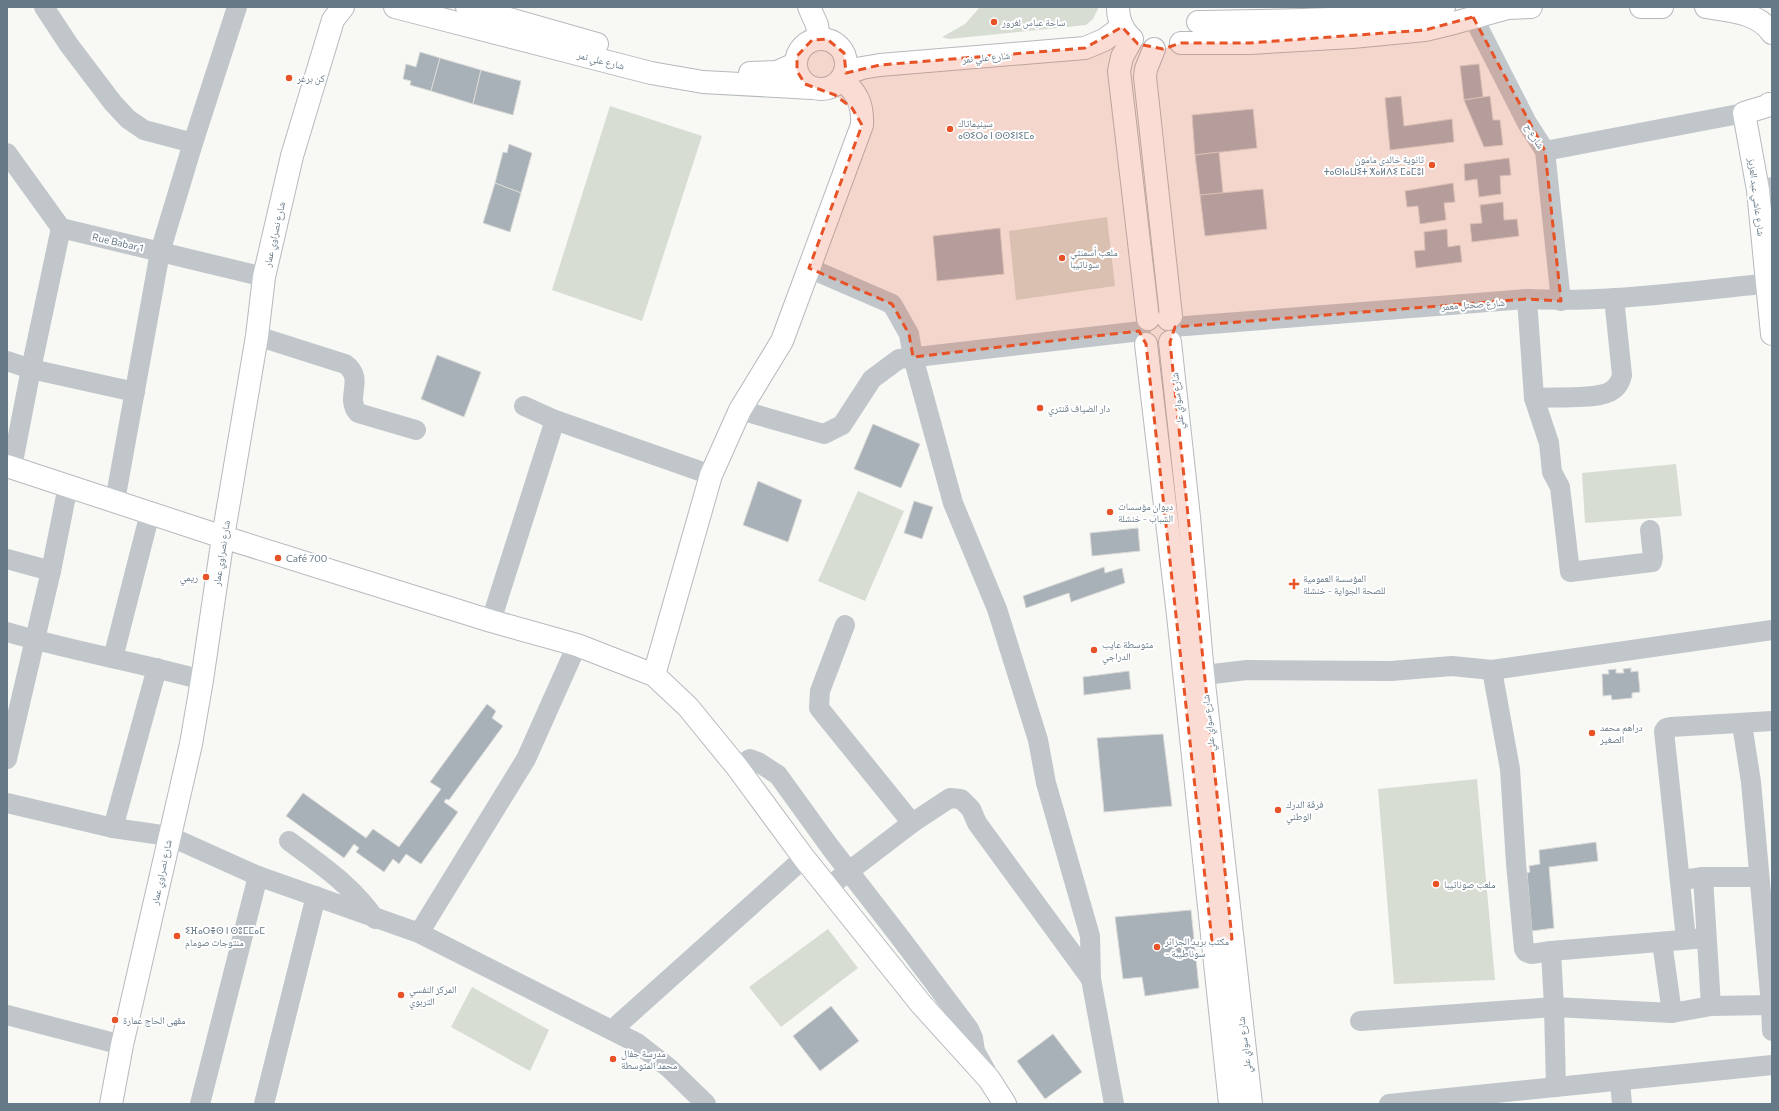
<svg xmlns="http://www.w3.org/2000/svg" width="1779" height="1111" font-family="Commissioner,'Noto Naskh Arabic','Noto Sans Tifinagh',sans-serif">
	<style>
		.green { fill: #d8ddd4 }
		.building { fill: #a8b1b7; stroke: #dadad8 }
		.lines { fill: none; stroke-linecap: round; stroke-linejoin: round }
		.major-casing { stroke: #b4babe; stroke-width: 24 }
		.minor { stroke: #c1c6ca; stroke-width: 20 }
		.major { stroke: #fff; stroke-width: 22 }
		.marked { fill: #e75226; fill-opacity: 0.2; stroke: #e75226; stroke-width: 3; stroke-dasharray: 8 5; stroke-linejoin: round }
		.poi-dot { fill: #e75226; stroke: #fff; stroke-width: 1.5 }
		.labels { text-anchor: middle; stroke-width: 4; stroke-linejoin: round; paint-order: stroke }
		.poi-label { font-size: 10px; fill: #667987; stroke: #fff; text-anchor: start }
		.street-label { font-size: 10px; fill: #667987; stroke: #fff }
	</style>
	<rect width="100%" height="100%" fill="#f8f8f5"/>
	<g class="green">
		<polygon points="980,7 1099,7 1093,19 1086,25 949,39 942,37 965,24"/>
		<polygon points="610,106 702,136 642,321 552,290"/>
		<polygon points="1107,217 1115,286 1016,300 1009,231"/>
		<polygon points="1676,464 1682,516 1585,523 1582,473"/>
		<polygon points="858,491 904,511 865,601 818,581"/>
		<polygon points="1477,779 1495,980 1394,984 1378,789"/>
		<polygon points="828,929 858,968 781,1027 749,987"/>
		<polygon points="472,987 549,1030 530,1071 451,1027"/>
	</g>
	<g class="building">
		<polygon points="420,52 440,58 431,91 410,85 411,81 403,79 406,64 416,67"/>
		<polygon points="440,58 481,70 473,104 431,91"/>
		<polygon points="1479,64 1483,97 1464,100 1460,66"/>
		<polygon points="481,70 521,81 513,115 473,104"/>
		<polygon points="1401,96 1404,126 1452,119 1454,142 1390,150 1385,98"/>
		<polygon points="1490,96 1493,120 1500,120 1503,145 1484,147 1464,100"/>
		<polygon points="1253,109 1257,148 1195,155 1192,115"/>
		<polygon points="509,144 532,153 521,193 495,183 503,152 507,153"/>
		<polygon points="1219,152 1223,193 1200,195 1195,155"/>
		<polygon points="1509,158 1511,175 1500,176 1501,194 1479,197 1477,179 1465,181 1464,164"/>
		<polygon points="495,183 521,193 510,232 483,223"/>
		<polygon points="1453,183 1455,202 1444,203 1446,220 1420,224 1418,206 1407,207 1405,191"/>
		<polygon points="1263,189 1267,229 1205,236 1200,195"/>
		<polygon points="1503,202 1504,220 1517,219 1519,236 1472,242 1470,224 1482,223 1480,205"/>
		<polygon points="1000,228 1004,274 937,281 933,236"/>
		<polygon points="1447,229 1448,247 1460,245 1462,262 1416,268 1414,251 1425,250 1424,232"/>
		<polygon points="437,355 481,372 464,417 421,399"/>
		<polygon points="873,424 920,444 901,488 854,469"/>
		<polygon points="758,481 802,500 788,542 743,525"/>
		<polygon points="914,501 933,507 922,539 904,533"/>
		<polygon points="1138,528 1140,551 1092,556 1090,533"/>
		<polygon points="1104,567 1105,573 1122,568 1125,583 1071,602 1069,593 1026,608 1023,596"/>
		<polygon points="1631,668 1631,672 1638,671 1640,692 1632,693 1632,698 1612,700 1611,695 1603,696 1602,674 1609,674 1608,670 1616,669 1616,673 1624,673 1623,669"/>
		<polygon points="1129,671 1131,689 1084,695 1083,677"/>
		<polygon points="487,704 496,711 492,718 503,726 449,800 446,799 444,802 458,812 421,864 406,854 399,864 393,859 384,872 356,852 359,848 354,844 344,858 286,816 303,793 366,838 373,829 399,847 441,789 430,782"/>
		<polygon points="1163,734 1172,806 1104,812 1097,738"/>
		<polygon points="1596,842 1598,861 1549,867 1554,928 1532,931 1527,873 1530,872 1529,866 1540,864 1539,850"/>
		<polygon points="1191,910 1199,988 1145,996 1142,977 1123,979 1115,917"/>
		<polygon points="831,1006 859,1041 820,1071 793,1036"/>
		<polygon points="1053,1034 1082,1072 1045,1099 1017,1061"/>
	</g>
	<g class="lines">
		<defs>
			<g id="major">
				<polyline points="395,7 651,73 703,82 812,88"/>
				<polyline points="467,7 597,44"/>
				<polyline points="809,7 817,25 819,39"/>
				<path d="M1118 7C1118 19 1122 29 1130 37"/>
				<polyline points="1641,7 1662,7"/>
				<path d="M1706 7C1729 11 1758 12 1772 33"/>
				<path d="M1198 22C1280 20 1363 22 1444 7"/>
				<circle cx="821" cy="64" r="25"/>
				<polyline points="1132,39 1122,57 1119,71 1148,319"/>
				<polyline points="1181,43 1249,43 1352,37 1425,30 1454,23 1508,8 1531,7"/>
				<polyline points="1154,49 1146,69 1145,77 1171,316 1168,319"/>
				<polyline points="750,73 777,72 795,64"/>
				<polyline points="844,74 862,68 880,65 1085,48 1104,40 1122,27"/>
				<polyline points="1769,104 1767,106 1744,113 1758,190 1772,334"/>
				<polyline points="1170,342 1189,517 1203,674 1251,1104"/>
				<polyline points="1146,344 1178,615 1230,1104"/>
				<polyline points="7,466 223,537 491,621 577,645 654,675 688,707 737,767 804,858 921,1004 989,1079 1005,1104"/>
				<path d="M654 675 711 475 740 410 782 341 862 125C863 104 857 92 841 79"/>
				<polyline points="111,1104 122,1045 191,744 202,680 223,537 257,336 264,277 292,156 333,20 343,7"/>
			</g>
		</defs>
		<use href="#major" class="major-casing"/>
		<g class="minor">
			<polyline points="44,7 69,45 113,103 128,119 144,130 193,143"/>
			<polyline points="1472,7 1473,17 1527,123 1545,151 1561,301"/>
			<polyline points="1545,151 1744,113"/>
			<polyline points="7,153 61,228 264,277"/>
			<polyline points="1758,190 1772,187"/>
			<polyline points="809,268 892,304 909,334 913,357 953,503 997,609 1038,740 1046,783 1090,936 1091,979 1114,1104"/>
			<polyline points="1527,299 1534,398 1549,443 1552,472 1560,487 1570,572 1652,562 1653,557 1650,530"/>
			<path d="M1173 327 1527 299C1610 303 1690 291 1772 283"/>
			<path d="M257 336 345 364C366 379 344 397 358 413L416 430"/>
			<polyline points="7,361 31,369 135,392"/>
			<path d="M1534 398C1551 397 1593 399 1607 393 1615 390 1620 384 1622 375L1614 298"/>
			<polyline points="524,406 555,420 711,475"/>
			<polyline points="740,410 824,434 842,425 872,379 899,359 1141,331"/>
			<polyline points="12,467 31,369 61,228"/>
			<polyline points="115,501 160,252 193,143 237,7"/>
			<polyline points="7,559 51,571"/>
			<polyline points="491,621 555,420"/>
			<polyline points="845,625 820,691 819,708 912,823"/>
			<path d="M7 632C71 651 138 662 202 680"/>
			<polyline points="113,658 150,513"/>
			<polyline points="1492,670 1510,769 1516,863 1524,949 1526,952 1531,954 1551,951"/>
			<polyline points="1187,677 1247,670 1391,671 1452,666 1492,670 1772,630"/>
			<polyline points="7,759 51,571 68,486"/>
			<polyline points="737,767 750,759 758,762 778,775 830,847 899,936 969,1029 973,1038 975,1051 986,1071"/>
			<polyline points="7,803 113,828 169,836 258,876 419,933 637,1043 669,1068 706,1104"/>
			<polyline points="113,828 157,668"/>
			<path d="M289 841C321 865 353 886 375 919"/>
			<polyline points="1703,877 1711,1006"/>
			<polyline points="1689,879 1703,877 1759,877"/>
			<polyline points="827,888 912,823 950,798 961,799 971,809 977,823 1091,979"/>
			<polyline points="419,933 526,759 577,645"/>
			<polyline points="1686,939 1664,731 1666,728 1671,727 1772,721"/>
			<polyline points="1662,942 1672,1013"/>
			<polyline points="1771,1005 1772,1031"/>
			<polyline points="7,1015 122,1045"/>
			<polyline points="1360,1021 1554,1007 1672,1013 1711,1006 1771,1005 1751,782 1742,724"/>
			<polyline points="612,1030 804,858"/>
			<polyline points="1620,1082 1622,1104"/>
			<polyline points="1556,1087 1554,1007 1551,951 1706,938"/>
			<polyline points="200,1104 258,876"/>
			<polyline points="264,1104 316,896"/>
			<polyline points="1389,1104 1772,1065"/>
		</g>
		<use href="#major" class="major"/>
	</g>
	<path class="marked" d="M1473 17 1545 151 1561 301 1527 299 1175 327 1170 342 1232 939 1212 941 1146 344 1139 331 913 357 909 334 892 304 809 268 862 125 852 108 835 95 805 84 797 71V56L812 40 827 39 844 53 846 73 880 65 1085 48 1122 27 1138 44 1163 49 1181 43H1249L1425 30Z"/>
	<g class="poi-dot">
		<circle cx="994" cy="22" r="4"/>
		<circle cx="289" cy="78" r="4"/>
		<circle cx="950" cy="129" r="4"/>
		<circle cx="1432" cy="165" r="4"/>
		<circle cx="1062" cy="258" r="4"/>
		<circle cx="1040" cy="408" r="4"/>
		<circle cx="1110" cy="512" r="4"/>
		<circle cx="278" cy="558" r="4"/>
		<circle cx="206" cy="577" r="4"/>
		<path d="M1292 578h4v4h4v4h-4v4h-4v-4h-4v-4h4z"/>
		<circle cx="1094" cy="650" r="4"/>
		<circle cx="1592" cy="733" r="4"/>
		<circle cx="1278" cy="810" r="4"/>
		<circle cx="1436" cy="884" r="4"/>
		<circle cx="177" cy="936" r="4"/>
		<circle cx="1157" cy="947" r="4"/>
		<circle cx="401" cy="995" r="4"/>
		<circle cx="115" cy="1020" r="4"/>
		<circle cx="613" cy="1059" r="4"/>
	</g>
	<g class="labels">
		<g class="poi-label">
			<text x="1002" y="26">ساحة عباس لغرور</text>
			<text x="297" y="82">كن برغر</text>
			<text x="958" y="127">سينيماتاك<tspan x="958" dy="12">ⴰⵙⵉⵔⴰ ⵏ ⵙⵙⵉⵏⵉⵎⴰ</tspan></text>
			<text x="1424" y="163" text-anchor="end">ثانوية خالدي مامون<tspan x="1424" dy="12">ⵜⴰⵙⵏⴰⵡⵉⵜ ⵅⴰⵍⴷⵉ ⵎⴰⵎⵓⵏ</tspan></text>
			<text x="1070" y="256">ملعب أسمنتي<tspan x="1070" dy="12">سوناتيبا</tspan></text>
			<text x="1048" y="412">دار الضياف قنتري</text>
			<text x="1118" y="510">ديوان مؤسسات<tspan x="1118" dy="12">الشباب - خنشلة</tspan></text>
			<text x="286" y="562">Café 700</text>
			<text x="198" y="581" text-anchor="end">ريمي</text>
			<text x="1303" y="582">المؤسسة العمومية<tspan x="1303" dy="12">للصحة الجواية - خنشلة</tspan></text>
			<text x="1102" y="648">متوسطة عايب<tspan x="1102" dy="12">الدراجي</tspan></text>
			<text x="1600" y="731">دراهم محمد<tspan x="1600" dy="12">الصغير</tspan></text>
			<text x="1286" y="808">فرقة الدرك<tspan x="1286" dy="12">الوطني</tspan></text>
			<text x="1444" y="888">ملعب صوناتيبا</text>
			<text x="185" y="934">ⵉⴼⴰⵔⴻⵙ ⵏ ⵙⵓⵎⵎⴰⵎ<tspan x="185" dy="12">منتوجات صومام</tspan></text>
			<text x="1165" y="945">مكتب بريد الجزائر<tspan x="1165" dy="12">- سوناطيبة</tspan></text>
			<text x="409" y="993">المركز النفسي<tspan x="409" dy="12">التربوي</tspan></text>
			<text x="123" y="1024">مقهى الحاج عمارة</text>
			<text x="621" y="1057">مدرسة جفال<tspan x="621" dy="12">محمد المتوسطة</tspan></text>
		</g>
		<g class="street-label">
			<text transform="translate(986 57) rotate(-5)" y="4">شارع علي نمر</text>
			<text transform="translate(601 60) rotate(14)" y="4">شارع علي نمر</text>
			<text transform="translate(1535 136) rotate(59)" y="4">شارع ح</text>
			<text transform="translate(1757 197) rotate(83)" y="4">شارع عاشي عبد العزيز</text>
			<text transform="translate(274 234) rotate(-77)" y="4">شارع نصراوي عمار</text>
			<text transform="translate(118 242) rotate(13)" y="4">Rue Babar 1</text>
			<text transform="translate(1473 304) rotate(-4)" y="4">شارع صحتل معمر</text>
			<text transform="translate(1177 401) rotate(-96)" y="4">شارع سواي علي</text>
			<text transform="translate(221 553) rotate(-81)" y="4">شارع نصراوي عمار</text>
			<text transform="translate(1208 723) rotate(-96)" y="4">شارع سواي علي</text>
			<text transform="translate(161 872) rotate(-78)" y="4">شارع نصراوي عمار</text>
			<text transform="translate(1244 1045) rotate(-97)" y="4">شارع سواي علي</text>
		</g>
	</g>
	<rect width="1779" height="1111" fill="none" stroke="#667987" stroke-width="16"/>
</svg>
